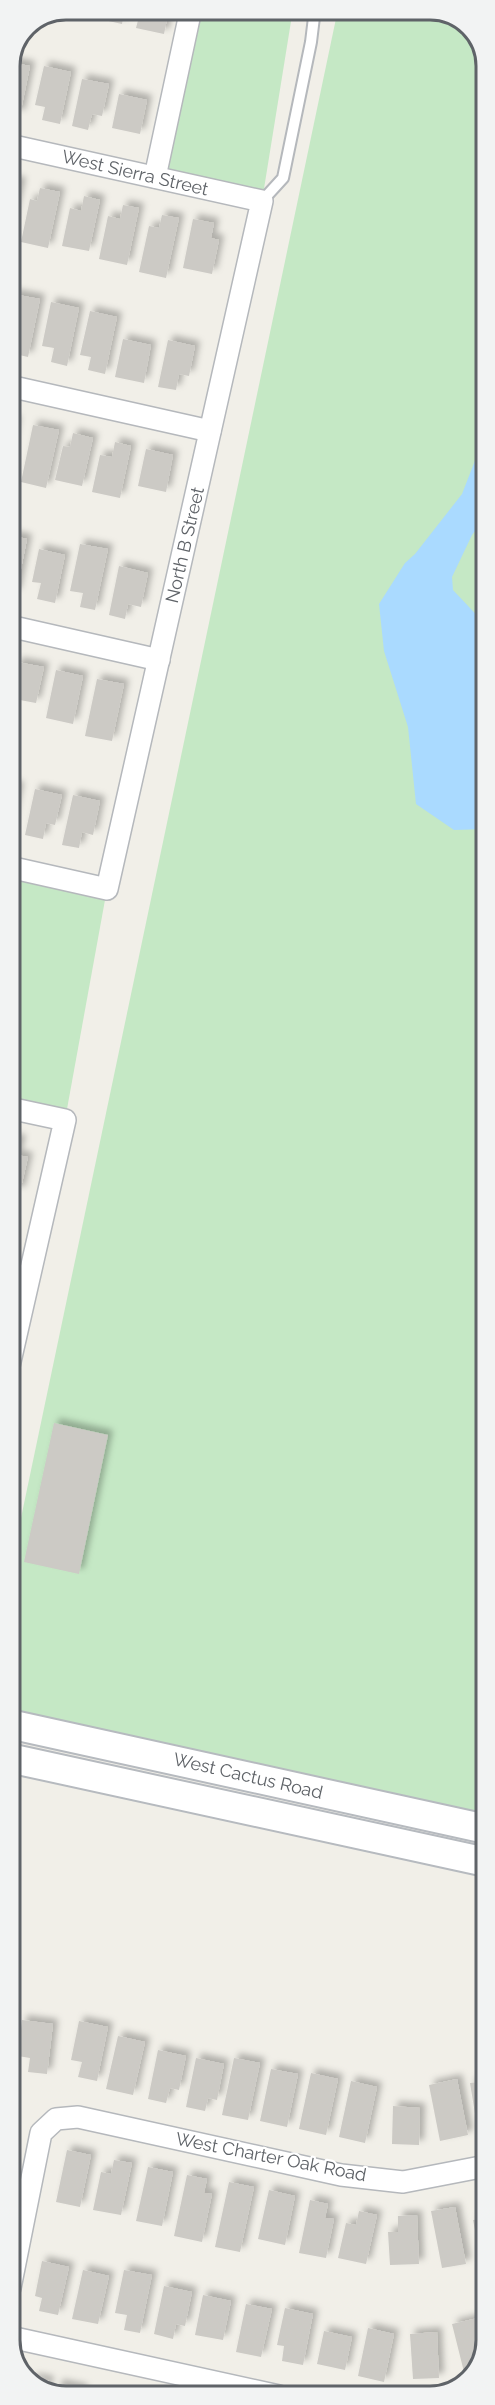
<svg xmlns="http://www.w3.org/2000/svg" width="495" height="2405" font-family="Raleway,sans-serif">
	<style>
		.green { fill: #c5e8c5 }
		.water { fill: #aadaff }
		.building { fill: #cccac5; filter: url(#shadow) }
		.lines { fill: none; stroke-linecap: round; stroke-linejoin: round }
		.lane-casing { stroke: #b5b8bc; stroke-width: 14 }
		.street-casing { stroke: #b5b8bc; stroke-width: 24 }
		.secondary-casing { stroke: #b6babf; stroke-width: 32 }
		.lane { stroke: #fff; stroke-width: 10 }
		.street { stroke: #fff; stroke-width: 21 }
		.secondary { stroke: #fff; stroke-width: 28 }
		.labels { text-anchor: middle; stroke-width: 4.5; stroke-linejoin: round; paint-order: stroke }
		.street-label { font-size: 18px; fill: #5f6368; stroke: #fff }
		.rim { fill: none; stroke: #5f6368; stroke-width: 3 }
	</style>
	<defs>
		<filter id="shadow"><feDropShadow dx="5" dy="-5" stdDeviation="3" flood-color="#0004"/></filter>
	</defs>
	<rect width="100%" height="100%" fill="#f1efe8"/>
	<g class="green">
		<polygon points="191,9 293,9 262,201 155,177"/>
		<polygon points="338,9 437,9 469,25 485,57 486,1817 9,1713 9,1575"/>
		<polygon points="9,867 107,889 65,1120 9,1108"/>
	</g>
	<polygon class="water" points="486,382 486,516 472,535 452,577 453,590 486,625 486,829 454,830 416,804 408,727 384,651 379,604 405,563 415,554 462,494 476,458 477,406"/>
	<g class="building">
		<polygon points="97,9 125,9 122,24 95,18"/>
		<polygon points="141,9 169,9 164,34 136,28"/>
		<polygon points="10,62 30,66 20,115 9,112"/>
		<polygon points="44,66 71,72 60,124 42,120 45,107 35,105"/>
		<polygon points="82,79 109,84 102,116 92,114 88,130 72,126"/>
		<polygon points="119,94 147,100 140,134 112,128"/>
		<polygon points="9,180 21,182 10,232 9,232"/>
		<polygon points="40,188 60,192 48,248 21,242 30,199 37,201"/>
		<polygon points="84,196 100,200 89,251 62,246 70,208 81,211"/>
		<polygon points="123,205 139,208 127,265 99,259 108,216 120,219"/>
		<polygon points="162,215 179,218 166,278 139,272 149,226 159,228"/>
		<polygon points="193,219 214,223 211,238 219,240 212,274 183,268"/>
		<polygon points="13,294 40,299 28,357 11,353 14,339 9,338 9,314"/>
		<polygon points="51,302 79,308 67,366 51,362 54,348 42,346"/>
		<polygon points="90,311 117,317 105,374 88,370 91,357 80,355"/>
		<polygon points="123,339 151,345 144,383 115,377"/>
		<polygon points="168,340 195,346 189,376 179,374 176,390 158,387"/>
		<polygon points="9,420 16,421 10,450 9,450"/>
		<polygon points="33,425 59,430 46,488 21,482"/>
		<polygon points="73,433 93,438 82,486 55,480 63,446 70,447"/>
		<polygon points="115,442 131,446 120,498 92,492 100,455 112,457"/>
		<polygon points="146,449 173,455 166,492 138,486"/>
		<polygon points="9,535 27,539 16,594 9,592"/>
		<polygon points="80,544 108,549 95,610 80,607 83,593 70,591"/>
		<polygon points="39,549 65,555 55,603 37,599 41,583 32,582"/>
		<polygon points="119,566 148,573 141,607 128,604 125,619 109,615"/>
		<polygon points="17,662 44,667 36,703 9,698"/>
		<polygon points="56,670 83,676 73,724 46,718"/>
		<polygon points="97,679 124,684 112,741 85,736"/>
		<polygon points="9,784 19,787 10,829 9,829"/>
		<polygon points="35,789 62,795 55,825 46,823 43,839 25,835"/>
		<polygon points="73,795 100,801 93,835 82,832 79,848 62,845"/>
		<polygon points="9,1137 21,1140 17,1155 28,1157 20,1192 9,1189"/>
		<polygon points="54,1423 108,1435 79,1574 24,1562"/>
		<polygon points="22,2020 53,2024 47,2074 28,2072 30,2058 18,2056"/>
		<polygon points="79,2021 108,2027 97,2081 78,2077 82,2062 71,2060"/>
		<polygon points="118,2036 145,2042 133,2095 106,2089"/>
		<polygon points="158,2050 186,2056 179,2090 170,2088 166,2103 148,2099"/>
		<polygon points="196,2058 224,2064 217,2100 208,2098 205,2111 186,2107"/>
		<polygon points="234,2058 260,2063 248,2120 222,2115"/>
		<polygon points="271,2069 298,2074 287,2127 260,2121"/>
		<polygon points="311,2073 338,2079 326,2135 299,2129"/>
		<polygon points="457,2079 468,2135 440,2141 429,2085"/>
		<polygon points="351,2081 377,2087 365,2143 339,2137"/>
		<polygon points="486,2081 486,2131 478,2132 470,2083"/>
		<polygon points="393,2106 420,2108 419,2145 392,2144"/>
		<polygon points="67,2150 91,2155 80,2207 56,2202"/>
		<polygon points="114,2160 132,2163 121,2215 93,2210 101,2172 111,2174"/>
		<polygon points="148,2167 173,2172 162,2226 136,2221"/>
		<polygon points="187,2175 207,2179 204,2193 212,2194 202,2242 174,2236"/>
		<polygon points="229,2182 254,2187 240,2252 215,2247"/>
		<polygon points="269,2190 295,2196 285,2245 258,2239"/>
		<polygon points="310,2200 328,2204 325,2218 334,2219 326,2258 299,2253"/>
		<polygon points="486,2201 486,2254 480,2255 473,2220 481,2219 478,2203"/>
		<polygon points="455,2207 466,2264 442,2268 431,2211"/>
		<polygon points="359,2211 377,2215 366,2264 338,2258 346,2223 356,2225"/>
		<polygon points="417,2215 419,2264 390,2265 388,2232 398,2232 398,2216"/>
		<polygon points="42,2261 69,2267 58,2315 39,2311 42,2298 35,2296"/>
		<polygon points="83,2270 109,2276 98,2324 72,2319"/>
		<polygon points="124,2270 152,2275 140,2333 124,2330 127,2315 115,2313"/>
		<polygon points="164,2286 192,2292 185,2326 176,2324 173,2339 154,2334"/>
		<polygon points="203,2295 231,2301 223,2340 195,2335"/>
		<polygon points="246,2304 272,2309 261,2357 236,2352"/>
		<polygon points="285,2308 313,2314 303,2365 282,2361 284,2346 277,2345"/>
		<polygon points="478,2318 484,2344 475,2369 464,2372 452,2324"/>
		<polygon points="368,2328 394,2334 384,2382 358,2376"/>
		<polygon points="324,2331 352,2337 345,2370 317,2364"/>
		<polygon points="437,2332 439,2378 413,2379 410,2334"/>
		<polygon points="32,2378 49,2381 47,2390 31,2382"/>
		<polygon points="58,2384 83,2389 82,2396 55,2394"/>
	</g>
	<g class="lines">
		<defs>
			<polyline id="lane" points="262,201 283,178 311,42 315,9"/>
			<g id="street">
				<polyline points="9,145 262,201 107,889 9,867"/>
				<polyline points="155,177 191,9"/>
				<polyline points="9,386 210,431"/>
				<polyline points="9,626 159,660"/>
				<polyline points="9,1108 65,1120 9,1366"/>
				<polyline points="10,2288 41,2133 56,2119 78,2117 341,2175 403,2182 486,2166"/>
				<polyline points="10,2337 279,2396"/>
			</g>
			<g id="secondary">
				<polyline points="9,1724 486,1829"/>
				<polyline points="9,1758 486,1862"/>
			</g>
		</defs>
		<use href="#lane" class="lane-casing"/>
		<use href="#street" class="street-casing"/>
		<use href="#secondary" class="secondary-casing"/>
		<use href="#lane" class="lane"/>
		<use href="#street" class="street"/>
		<use href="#secondary" class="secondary"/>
	</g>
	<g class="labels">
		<g class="street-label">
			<text transform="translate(135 173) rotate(13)" y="6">West Sierra Street</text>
			<text transform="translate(185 545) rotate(-77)" y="6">North B Street</text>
			<text transform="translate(248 1776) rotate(13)" y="6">West Cactus Road</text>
			<text transform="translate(271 2157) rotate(11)" y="6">West Charter Oak Road</text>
		</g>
	</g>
	<path d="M0 0H495V2405H0ZM66 20H430A46 46 0 0 1 476 66V2340A46 46 0 0 1 430 2386H66A46 46 0 0 1 20 2340V66A46 46 0 0 1 66 20Z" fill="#f2f3f3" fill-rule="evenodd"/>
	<path class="rim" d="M66 20H430A46 46 0 0 1 476 66V2340A46 46 0 0 1 430 2386H66A46 46 0 0 1 20 2340V66A46 46 0 0 1 66 20Z"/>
</svg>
